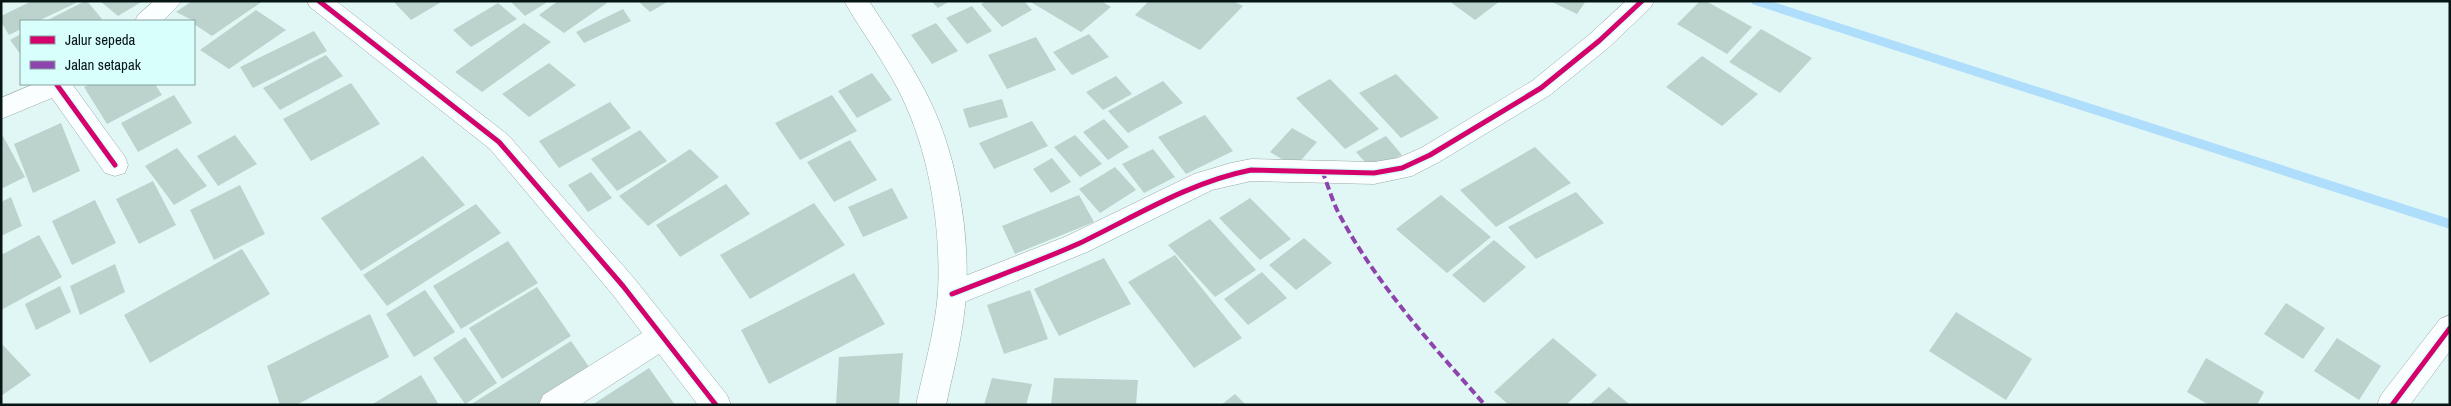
<svg xmlns="http://www.w3.org/2000/svg" width="2451" height="406" font-family="'Archivo Narrow',sans-serif">
	<style>
		.lines { fill: none; stroke-linecap: round; stroke-linejoin: round }
		.stream { fill: #afddfc; fill-rule: evenodd }
		.building { fill: #bbd3cc }
		.street-casing { stroke: #99a9a8; stroke-width: 1 }
		.primary-casing { stroke: #99a9a8; stroke-width: 1 }
		.street { fill: #fafefe; fill-rule: evenodd }
		.primary { fill: #fafefe; fill-rule: evenodd }
		.quiet { stroke: #8e44ad; stroke-width: 4; stroke-dasharray: 8 4; stroke-linecap: butt }
		.cycleway-casing { stroke: #d9fffd; stroke-width: 8 }
		.cycleway { stroke: #d6006c; stroke-width: 5 }
	</style>
	<rect width="100%" height="100%" fill="#e1f7f5"/>
	<g class="lines">
		<polygon class="stream" points="1751,1 1770,1 2450,219 2450,229 1752,4"/>
	</g>
	<g class="building">
		<polygon points="32,1 75,1 76,3 38,21 21,21 21,29 9,35 1,22 1,16"/>
		<polygon points="85,1 87,1 102,19 98,21 46,21"/>
		<polygon points="100,1 143,1 118,16"/>
		<polygon points="192,1 263,1 212,36 194,24 194,21 176,12"/>
		<polygon points="393,1 443,1 411,20"/>
		<polygon points="512,1 549,1 525,16 511,2"/>
		<polygon points="558,1 605,1 607,3 564,33 539,15"/>
		<polygon points="638,1 669,1 650,12"/>
		<polygon points="931,1 950,1 938,8"/>
		<polygon points="986,1 1024,1 1032,10 1002,27 981,4"/>
		<polygon points="1029,1 1101,1 1111,7 1081,32"/>
		<polygon points="1149,1 1233,1 1243,6 1200,50 1135,15"/>
		<polygon points="1449,1 1500,1 1475,20"/>
		<polygon points="1550,1 1586,1 1577,14"/>
		<polygon points="1700,1 1706,1 1752,27 1727,54 1677,24"/>
		<polygon points="498,3 517,19 471,47 453,30"/>
		<polygon points="972,6 992,31 967,44 946,18"/>
		<polygon points="623,9 631,21 584,43 576,32"/>
		<polygon points="256,10 286,30 229,69 200,50"/>
		<polygon points="524,23 551,42 482,92 455,72"/>
		<polygon points="936,23 958,51 932,64 911,35"/>
		<polygon points="1761,29 1812,58 1780,93 1729,62"/>
		<polygon points="314,31 327,51 253,88 240,67"/>
		<polygon points="21,34 21,55 10,40"/>
		<polygon points="1089,34 1109,57 1072,75 1053,52"/>
		<polygon points="1036,37 1056,70 1007,89 988,55"/>
		<polygon points="326,55 343,76 280,110 263,88"/>
		<polygon points="1702,56 1758,94 1722,126 1666,87"/>
		<polygon points="549,63 576,85 529,117 502,94"/>
		<polygon points="872,73 892,100 857,118 838,91"/>
		<polygon points="1396,74 1439,118 1401,138 1359,93"/>
		<polygon points="1116,76 1132,94 1103,110 1086,92"/>
		<polygon points="1330,79 1379,129 1345,149 1296,98"/>
		<polygon points="1163,81 1183,103 1128,133 1108,111"/>
		<polygon points="351,83 380,124 311,161 283,119"/>
		<polygon points="90,84 155,84 162,95 107,124 84,87"/>
		<polygon points="174,95 192,123 138,152 121,123"/>
		<polygon points="832,95 857,131 800,160 775,123"/>
		<polygon points="1002,99 1008,117 969,128 963,109"/>
		<polygon points="610,102 631,128 559,168 539,141"/>
		<polygon points="1205,115 1233,151 1186,174 1158,137"/>
		<polygon points="1104,119 1129,147 1108,160 1083,132"/>
		<polygon points="1032,121 1048,146 994,169 979,143"/>
		<polygon points="61,123 80,171 33,193 14,144"/>
		<polygon points="1292,128 1317,142 1295,167 1270,152"/>
		<polygon points="640,130 667,161 617,191 591,159"/>
		<polygon points="235,135 257,164 218,186 197,156"/>
		<polygon points="1075,135 1102,164 1080,177 1054,147"/>
		<polygon points="3,136 25,177 1,189 1,137"/>
		<polygon points="1386,136 1402,155 1372,170 1356,152"/>
		<polygon points="850,140 877,180 834,202 807,162"/>
		<polygon points="1535,147 1571,183 1496,227 1460,190"/>
		<polygon points="177,148 207,186 174,205 145,166"/>
		<polygon points="690,149 719,177 648,226 619,196"/>
		<polygon points="1153,149 1175,177 1144,193 1122,164"/>
		<polygon points="423,156 465,205 361,271 321,218"/>
		<polygon points="1052,158 1071,182 1051,193 1033,169"/>
		<polygon points="1115,167 1136,190 1100,213 1079,189"/>
		<polygon points="591,172 612,198 588,212 568,185"/>
		<polygon points="153,181 176,225 139,244 116,199"/>
		<polygon points="726,184 750,214 680,257 656,225"/>
		<polygon points="240,185 265,234 214,260 190,210"/>
		<polygon points="892,188 908,218 863,237 848,207"/>
		<polygon points="1576,192 1604,223 1536,259 1508,227"/>
		<polygon points="1079,195 1094,222 1015,254 1002,226"/>
		<polygon points="1441,195 1491,237 1447,273 1396,229"/>
		<polygon points="11,197 22,226 1,236 1,202"/>
		<polygon points="1250,198 1291,239 1260,260 1219,218"/>
		<polygon points="95,200 116,243 72,265 52,221"/>
		<polygon points="814,203 845,245 750,299 720,255"/>
		<polygon points="476,204 501,233 387,306 363,275"/>
		<polygon points="1210,219 1256,270 1215,297 1168,245"/>
		<polygon points="39,235 62,277 1,310 1,255"/>
		<polygon points="1304,238 1332,263 1296,290 1269,265"/>
		<polygon points="1494,240 1526,267 1484,303 1452,275"/>
		<polygon points="508,241 538,283 461,329 433,286"/>
		<polygon points="242,249 270,294 150,363 124,315"/>
		<polygon points="1175,255 1242,338 1194,368 1128,282"/>
		<polygon points="1104,258 1131,304 1059,336 1034,289"/>
		<polygon points="115,264 125,292 80,315 70,286"/>
		<polygon points="1262,272 1287,298 1248,325 1224,299"/>
		<polygon points="854,273 885,324 769,384 741,330"/>
		<polygon points="60,286 71,312 36,330 25,304"/>
		<polygon points="537,287 571,336 502,379 469,328"/>
		<polygon points="425,290 455,332 414,357 386,314"/>
		<polygon points="1030,290 1048,339 1004,354 987,305"/>
		<polygon points="2286,303 2325,328 2303,359 2264,334"/>
		<polygon points="1956,312 2032,359 2006,400 1929,351"/>
		<polygon points="370,314 389,357 296,405 280,405 267,366"/>
		<polygon points="465,337 497,383 465,404 433,358"/>
		<polygon points="1553,338 1597,375 1566,405 1509,405 1494,392"/>
		<polygon points="2337,338 2381,366 2359,400 2314,371"/>
		<polygon points="571,341 594,374 546,405 470,405"/>
		<polygon points="1,343 31,375 1,396"/>
		<polygon points="903,353 899,405 836,405 839,357"/>
		<polygon points="2206,358 2264,392 2257,405 2209,405 2187,392"/>
		<polygon points="649,368 675,405 592,405"/>
		<polygon points="421,375 439,405 371,405"/>
		<polygon points="992,378 1032,384 1026,405 984,405"/>
		<polygon points="1054,378 1138,380 1136,405 1051,405"/>
		<polygon points="1609,387 1630,405 1589,405"/>
		<polygon points="1235,394 1246,405 1221,405"/>
	</g>
	<g class="lines">
		<defs>
			<g id="street">
				<polygon points="154,1 182,1 163,21 135,21 138,15"/>
				<polygon points="307,1 336,1 508,135 633,277 727,395 731,405 698,405 659,354 580,405 539,405 543,395 642,333 613,295 490,149 310,7"/>
				<polygon points="1626,1 1654,1 1651,7 1608,48 1550,95 1439,162 1412,176 1374,184 1251,181 1212,190 1087,252 962,303 952,306 942,303 938,294 942,285 1067,236 1194,174 1231,163 1251,159 1374,162 1398,158 1421,148 1532,81 1590,34"/>
				<polygon points="34,84 72,84 125,157 128,165 125,173 115,176 105,173 52,98 1,119 1,98"/>
				<polygon points="2450,315 2450,351 2410,405 2377,405 2381,395 2440,319"/>
			</g>
			<path id="primary" d="M844 1H869C891 35 915 68 932 105 957 158 970 234 966 293 964 331 954 368 946 405H916C924 368 935 330 938 293 941 232 931 162 906 106 890 69 864 36 844 1Z"/>
		</defs>
		<use href="#street" class="street-casing"/>
		<use href="#primary" class="primary-casing"/>
		<use href="#street" class="street"/>
		<use href="#primary" class="primary"/>
		<path class="quiet" d="M1322 171C1328 185 1332 200 1339 214 1377 285 1432 345 1485 405"/>
		<defs>
			<g id="cycleway">
				<polyline points="319,1 499,142 623,286 716,405"/>
				<polyline points="57,85 115,165"/>
				<path d="M952 294C994 277 1038 262 1080 243 1136 216 1190 182 1251 170L1374 173 1402 168 1430 155 1541 88 1599 41 1642 1"/>
				<polyline points="2392,405 2450,328"/>
			</g>
		</defs>
		<use href="#cycleway" class="cycleway-casing"/>
		<use href="#cycleway" class="cycleway"/>
	</g>
	<rect width="2451" height="406" fill="none" stroke="#081515" stroke-width="5"/>
	<rect x="20" y="20" width="175" height="65" fill="#d9fffd" stroke="#85a1a0"/>
	<rect x="30" y="36" width="25" height="8" fill="#d6006c" stroke="#85a1a0"/>
	<text x="65" y="45" font-size="15" fill="#081515">Jalur sepeda</text>
	<rect x="30" y="61" width="25" height="8" fill="#8e44ad" stroke="#85a1a0"/>
	<text x="65" y="70" font-size="15" fill="#081515">Jalan setapak</text>
</svg>
